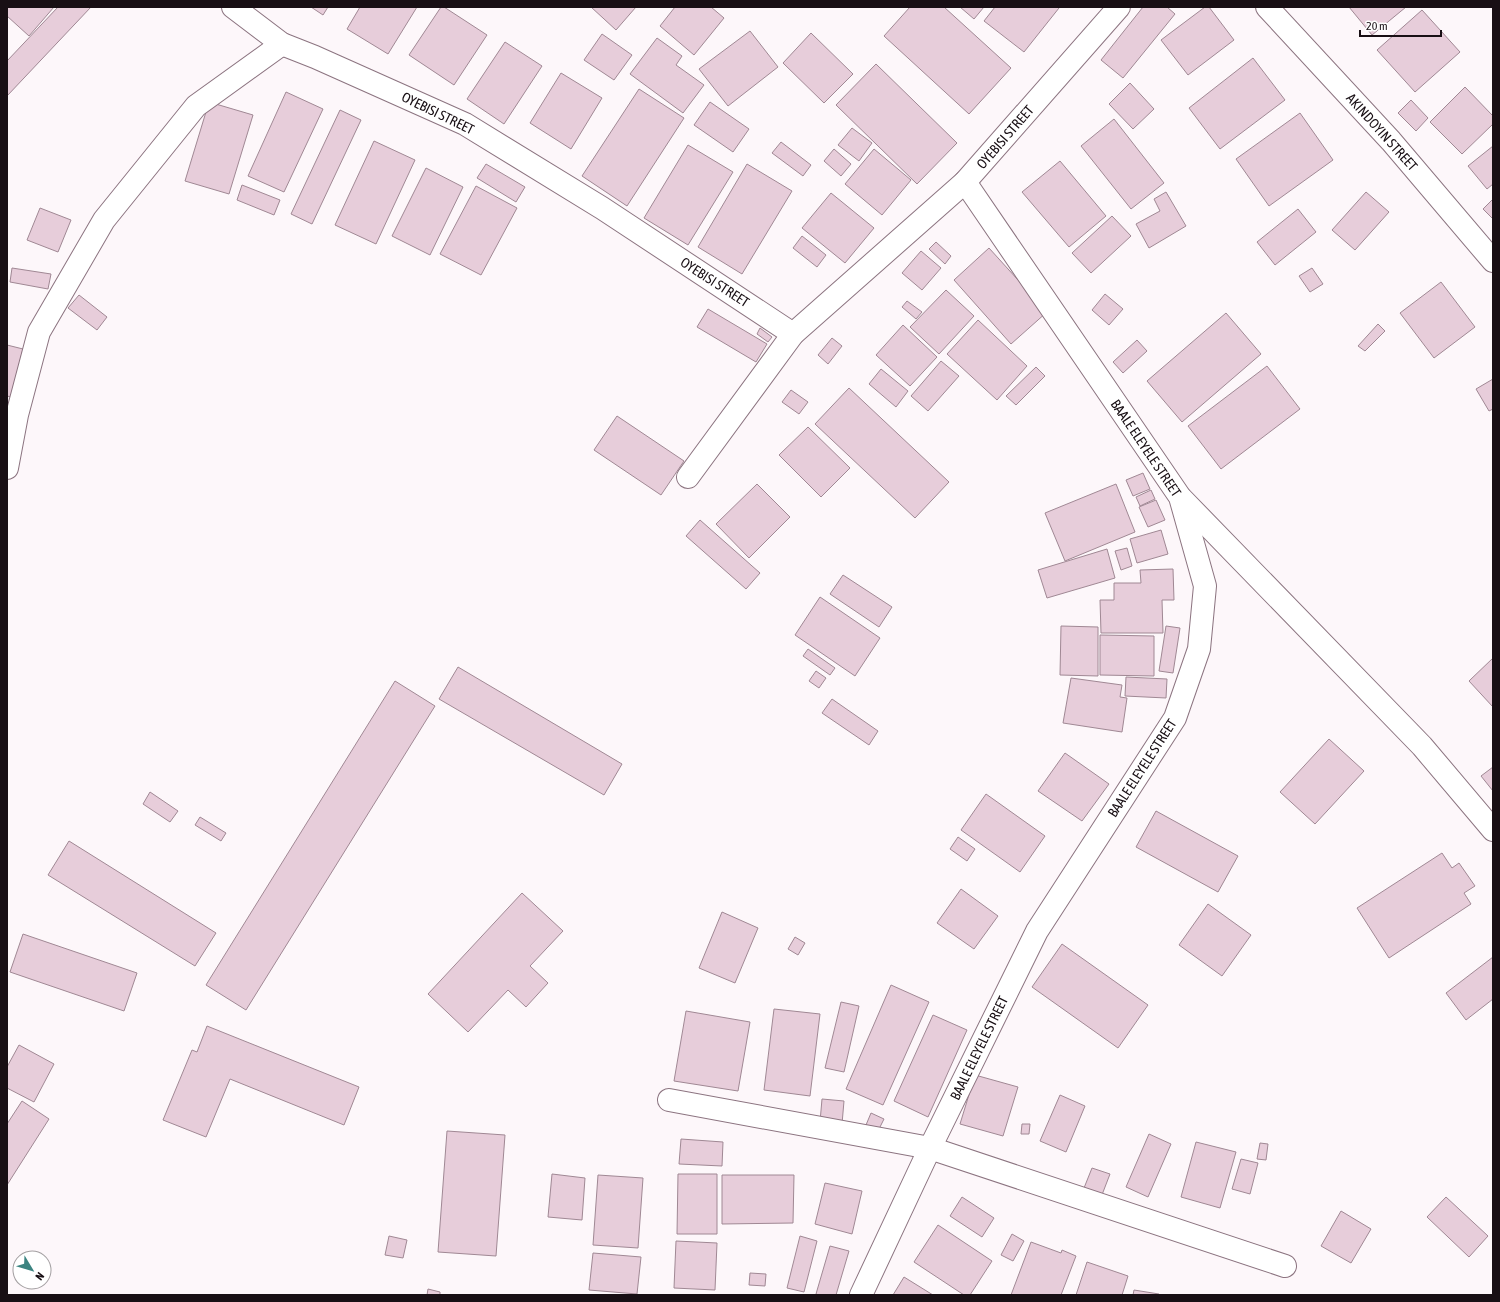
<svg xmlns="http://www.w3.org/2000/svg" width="1500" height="1302" font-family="'Asap Condensed',sans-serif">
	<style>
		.building { fill: #e7cdda; stroke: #a08894 }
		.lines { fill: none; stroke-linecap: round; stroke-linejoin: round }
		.street-casing { stroke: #8c7480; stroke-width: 24 }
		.street { stroke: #fff; stroke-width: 22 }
		.labels { text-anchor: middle; stroke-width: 4; stroke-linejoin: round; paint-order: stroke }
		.street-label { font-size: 14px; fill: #180f14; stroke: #fff }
	</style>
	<rect width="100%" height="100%" fill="#fdf7fa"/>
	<g class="building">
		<polygon points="7,7 54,7 29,36 7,16"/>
		<polygon points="58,7 91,7 7,96 7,61"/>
		<polygon points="311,7 328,7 323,15"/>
		<polygon points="360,7 417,7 388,54 347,29"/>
		<polygon points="441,7 444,7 487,35 454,85 409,55"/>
		<polygon points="591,7 636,7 616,30"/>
		<polygon points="675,7 711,7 724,18 694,55 660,26"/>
		<polygon points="910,7 944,7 1011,68 969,114 884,36"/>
		<polygon points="960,7 984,7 974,19"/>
		<polygon points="995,7 1058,7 1059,8 1024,52 984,21"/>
		<polygon points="1143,7 1167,7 1175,14 1123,78 1101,60"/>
		<polygon points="1205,7 1209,7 1234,40 1188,75 1161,40"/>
		<polygon points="1349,7 1406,7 1372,35"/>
		<polygon points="1422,10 1460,52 1415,92 1377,50"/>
		<polygon points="750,31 778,67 728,106 699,69"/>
		<polygon points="811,33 853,74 824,103 783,63"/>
		<polygon points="602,34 632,55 614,80 584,60"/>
		<polygon points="657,38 682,56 676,65 704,85 683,113 630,74"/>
		<polygon points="505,42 542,66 504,124 467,99"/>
		<polygon points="1253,58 1285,100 1220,149 1189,108"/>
		<polygon points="876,64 957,143 917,184 836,105"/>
		<polygon points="561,73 602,98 571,149 530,123"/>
		<polygon points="1130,83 1154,109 1133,129 1109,104"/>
		<polygon points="1465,87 1493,116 1493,124 1462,154 1430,122"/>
		<polygon points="639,89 684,118 627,206 582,176"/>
		<polygon points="286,92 323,109 284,192 248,176"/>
		<polygon points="1411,100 1428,118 1416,131 1398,113"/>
		<polygon points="209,102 253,115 229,194 185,181"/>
		<polygon points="710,102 749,129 733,152 694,125"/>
		<polygon points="340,110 361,120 312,224 291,214"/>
		<polygon points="1300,113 1333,160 1269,206 1236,159"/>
		<polygon points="1114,119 1164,183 1131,209 1081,146"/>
		<polygon points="852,128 872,143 859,161 838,145"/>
		<polygon points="374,141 415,160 376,244 335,225"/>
		<polygon points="781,142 811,165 803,176 772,153"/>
		<polygon points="688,145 733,172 688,245 644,218"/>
		<polygon points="1493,146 1493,184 1487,189 1468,166"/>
		<polygon points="834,149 851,164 841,176 824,161"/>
		<polygon points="874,149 911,180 882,215 845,184"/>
		<polygon points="1060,161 1106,216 1069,247 1022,192"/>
		<polygon points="486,164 525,187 516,202 477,178"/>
		<polygon points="747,164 792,191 742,274 698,247"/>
		<polygon points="426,168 463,187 430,255 392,236"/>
		<polygon points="242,185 280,200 274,215 237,200"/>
		<polygon points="476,186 517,208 481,275 440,254"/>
		<polygon points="1166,192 1186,226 1149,248 1136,224 1160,211 1154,199"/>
		<polygon points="1366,192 1389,212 1355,250 1332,230"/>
		<polygon points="831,193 874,228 845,263 802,228"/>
		<polygon points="1493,199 1493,219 1483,209"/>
		<polygon points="40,208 71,220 58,252 27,240"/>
		<polygon points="1298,209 1316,232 1275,265 1257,242"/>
		<polygon points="1112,216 1131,236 1091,273 1072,253"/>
		<polygon points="802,236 826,255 817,267 793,248"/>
		<polygon points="936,242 951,256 945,264 929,249"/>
		<polygon points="989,248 1047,312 1011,344 954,280"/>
		<polygon points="921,251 941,268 922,290 902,273"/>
		<polygon points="12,268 51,274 48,289 10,282"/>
		<polygon points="1312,268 1323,284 1310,292 1299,276"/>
		<polygon points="1441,282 1475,327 1434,358 1400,313"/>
		<polygon points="946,290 974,316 939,354 910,327"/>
		<polygon points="1105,294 1123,309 1109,325 1092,310"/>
		<polygon points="79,295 107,317 97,330 68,308"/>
		<polygon points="907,301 922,312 916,319 902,307"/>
		<polygon points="708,309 767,344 756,362 697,327"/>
		<polygon points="1226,313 1261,354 1182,422 1147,381"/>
		<polygon points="978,320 1027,366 997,400 947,354"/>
		<polygon points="1378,324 1385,331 1365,351 1358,346"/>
		<polygon points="903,325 937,357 910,386 876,355"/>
		<polygon points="760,328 772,337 768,342 757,334"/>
		<polygon points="832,338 842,346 828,364 818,355"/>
		<polygon points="1137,340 1147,351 1123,373 1113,362"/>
		<polygon points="7,345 23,349 11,397 7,396"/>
		<polygon points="941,361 959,376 928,411 911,396"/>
		<polygon points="1267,366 1300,409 1221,469 1188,426"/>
		<polygon points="1036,367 1045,376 1016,405 1006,396"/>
		<polygon points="881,369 908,391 896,407 869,384"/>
		<polygon points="1493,379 1493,409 1489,411 1476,389"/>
		<polygon points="849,388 949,482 915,518 815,424"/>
		<polygon points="791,390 808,402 799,414 782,402"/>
		<polygon points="617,416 684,461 661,495 594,450"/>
		<polygon points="808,427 850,468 821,497 779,455"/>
		<polygon points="1143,473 1150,489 1133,496 1126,480"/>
		<polygon points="757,484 790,517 749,558 716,524"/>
		<polygon points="1116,484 1135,532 1065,561 1045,513"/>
		<polygon points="1151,490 1155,499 1140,506 1136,497"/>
		<polygon points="1156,500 1165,520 1148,527 1139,507"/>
		<polygon points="700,520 760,573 746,589 686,536"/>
		<polygon points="1161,530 1168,554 1137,563 1130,539"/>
		<polygon points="1127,548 1132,566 1121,570 1115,551"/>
		<polygon points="1107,549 1115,578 1047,598 1038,570"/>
		<polygon points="1173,569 1174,600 1162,600 1163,633 1101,633 1100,600 1114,600 1114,583 1141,583 1140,570"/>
		<polygon points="843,575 892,607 879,627 830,594"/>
		<polygon points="820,597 880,638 855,676 795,635"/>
		<polygon points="1061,626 1098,627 1098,676 1060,675"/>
		<polygon points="1166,626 1180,628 1173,673 1159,671"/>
		<polygon points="1100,635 1154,636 1154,676 1100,675"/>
		<polygon points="808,649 835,668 830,675 803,656"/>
		<polygon points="1493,658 1493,707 1469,681"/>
		<polygon points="458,667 622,764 604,795 439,699"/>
		<polygon points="816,671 826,678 819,688 809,681"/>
		<polygon points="1126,677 1167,679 1166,698 1125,696"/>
		<polygon points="1071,678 1122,685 1120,697 1127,698 1122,732 1063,723"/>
		<polygon points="395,681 435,706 246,1010 206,985"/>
		<polygon points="832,699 878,731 869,745 822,713"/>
		<polygon points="1329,739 1364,771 1315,824 1280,792"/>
		<polygon points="1065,753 1109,784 1082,821 1038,791"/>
		<polygon points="1493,767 1493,791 1481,776"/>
		<polygon points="150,792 178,811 170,822 143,804"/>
		<polygon points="986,794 1045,836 1020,872 961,830"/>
		<polygon points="1156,811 1238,856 1218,892 1136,847"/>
		<polygon points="200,817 226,833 221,841 195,825"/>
		<polygon points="958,837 975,849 967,861 950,849"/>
		<polygon points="69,841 216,933 195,966 48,875"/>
		<polygon points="1442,853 1452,868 1459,863 1475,886 1464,893 1471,904 1389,958 1357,908"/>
		<polygon points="961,889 998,916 974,949 937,923"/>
		<polygon points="522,893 563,931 530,966 548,983 526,1007 508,990 468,1032 428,994"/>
		<polygon points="1208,904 1251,935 1222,976 1179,945"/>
		<polygon points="722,912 758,928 735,983 699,968"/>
		<polygon points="23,934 137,973 124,1011 10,972"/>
		<polygon points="795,937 805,943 798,955 788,949"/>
		<polygon points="1062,944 1148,1005 1118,1048 1032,987"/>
		<polygon points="1493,957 1493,999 1466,1020 1446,993"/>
		<polygon points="891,985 929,1002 883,1105 846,1089"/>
		<polygon points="841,1002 859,1006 844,1072 825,1068"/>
		<polygon points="774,1009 820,1014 810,1096 764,1090"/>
		<polygon points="686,1011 750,1022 738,1091 674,1081"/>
		<polygon points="933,1015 967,1030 928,1117 894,1101"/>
		<polygon points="207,1026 359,1087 344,1125 230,1079 206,1137 163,1120 192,1050 197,1052"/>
		<polygon points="19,1045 54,1064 34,1102 7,1088 7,1067"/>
		<polygon points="975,1075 1018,1087 1003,1136 960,1124"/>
		<polygon points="1060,1095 1085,1106 1066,1152 1040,1141"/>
		<polygon points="822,1099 844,1101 842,1124 820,1122"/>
		<polygon points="22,1101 49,1119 7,1185 7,1124"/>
		<polygon points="871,1113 884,1119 878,1131 866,1125"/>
		<polygon points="1022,1124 1030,1124 1029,1134 1021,1134"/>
		<polygon points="447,1131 505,1135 496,1256 438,1252"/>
		<polygon points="1149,1134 1171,1144 1148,1197 1126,1187"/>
		<polygon points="681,1139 723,1142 722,1166 679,1164"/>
		<polygon points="1196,1142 1236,1152 1220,1208 1181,1197"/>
		<polygon points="1260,1143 1268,1144 1266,1160 1257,1159"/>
		<polygon points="1241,1159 1258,1163 1250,1194 1232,1189"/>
		<polygon points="1092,1168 1110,1174 1100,1200 1082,1193"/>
		<polygon points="552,1174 585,1178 582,1220 548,1217"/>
		<polygon points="678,1174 717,1174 717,1234 677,1234"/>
		<polygon points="598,1175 643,1178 638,1248 593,1245"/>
		<polygon points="722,1175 794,1175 793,1223 722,1224"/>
		<polygon points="825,1183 862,1191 852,1234 815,1224"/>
		<polygon points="962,1197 994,1218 982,1237 950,1216"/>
		<polygon points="1446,1197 1488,1236 1469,1257 1427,1217"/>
		<polygon points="1341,1211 1371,1229 1351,1263 1321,1246"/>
		<polygon points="938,1225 992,1261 970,1295 964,1295 914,1262"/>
		<polygon points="1012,1234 1024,1241 1013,1261 1001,1255"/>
		<polygon points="389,1236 407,1240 403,1258 385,1255"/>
		<polygon points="800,1236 817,1241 804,1292 787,1288"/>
		<polygon points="676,1241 717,1243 715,1290 674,1288"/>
		<polygon points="1031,1242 1061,1253 1062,1250 1076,1256 1061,1295 1011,1295"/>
		<polygon points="830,1246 849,1251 836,1295 819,1295 816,1294"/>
		<polygon points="593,1253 641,1257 637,1294 589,1290"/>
		<polygon points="1087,1262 1128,1276 1122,1295 1076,1295"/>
		<polygon points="750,1273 766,1274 765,1286 749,1285"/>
		<polygon points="904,1277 933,1295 893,1295"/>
		<polygon points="428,1289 440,1292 440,1295 427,1295"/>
		<polygon points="1134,1290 1159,1294 1159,1295 1133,1295"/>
	</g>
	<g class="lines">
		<defs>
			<g id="street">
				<polyline points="233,7 282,44 315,57 465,124 602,208 793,334"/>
				<polyline points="1267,7 1391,141 1493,261"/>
				<polyline points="7,468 17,415 39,332 104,220 196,106 282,44"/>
				<polyline points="688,477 793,334 965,182 1119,7"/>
				<polyline points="1182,499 1422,746 1493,830"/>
				<polyline points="669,1100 930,1148 1285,1266"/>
				<polyline points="861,1295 930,1148 1037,931 1175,718 1199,649 1205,586 1180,497 965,182"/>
			</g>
		</defs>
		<use href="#street" class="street-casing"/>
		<use href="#street" class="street"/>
	</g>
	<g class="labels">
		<g class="street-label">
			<text transform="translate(438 113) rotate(26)" y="5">OYEBISI STREET</text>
			<text transform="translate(1382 132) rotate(48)" y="5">AKINDOYIN STREET</text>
			<text transform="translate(1005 137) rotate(-49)" y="5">OYEBISI STREET</text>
			<text transform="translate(715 282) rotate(33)" y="5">OYEBISI STREET</text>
			<text transform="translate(1146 448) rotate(56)" y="5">BAALE ELEYELE STREET</text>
			<text transform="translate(1142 768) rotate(-57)" y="5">BAALE ELEYELE STREET</text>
			<text transform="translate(979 1048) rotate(-64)" y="5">BAALE ELEYELE STREET</text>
		</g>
	</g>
	<rect width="1500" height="1302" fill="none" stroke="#180f14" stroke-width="16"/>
	<g transform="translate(32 1270) rotate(128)"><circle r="19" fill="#ffffff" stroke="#a39fa1"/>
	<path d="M0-3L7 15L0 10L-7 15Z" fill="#3b8380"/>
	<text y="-6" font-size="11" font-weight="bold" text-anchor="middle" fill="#180f14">N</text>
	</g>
	<path d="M1360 30v6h81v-6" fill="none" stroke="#180f14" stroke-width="2"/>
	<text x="1366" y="30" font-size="12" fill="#180f14" stroke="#ffffff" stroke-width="3" paint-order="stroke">20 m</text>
</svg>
